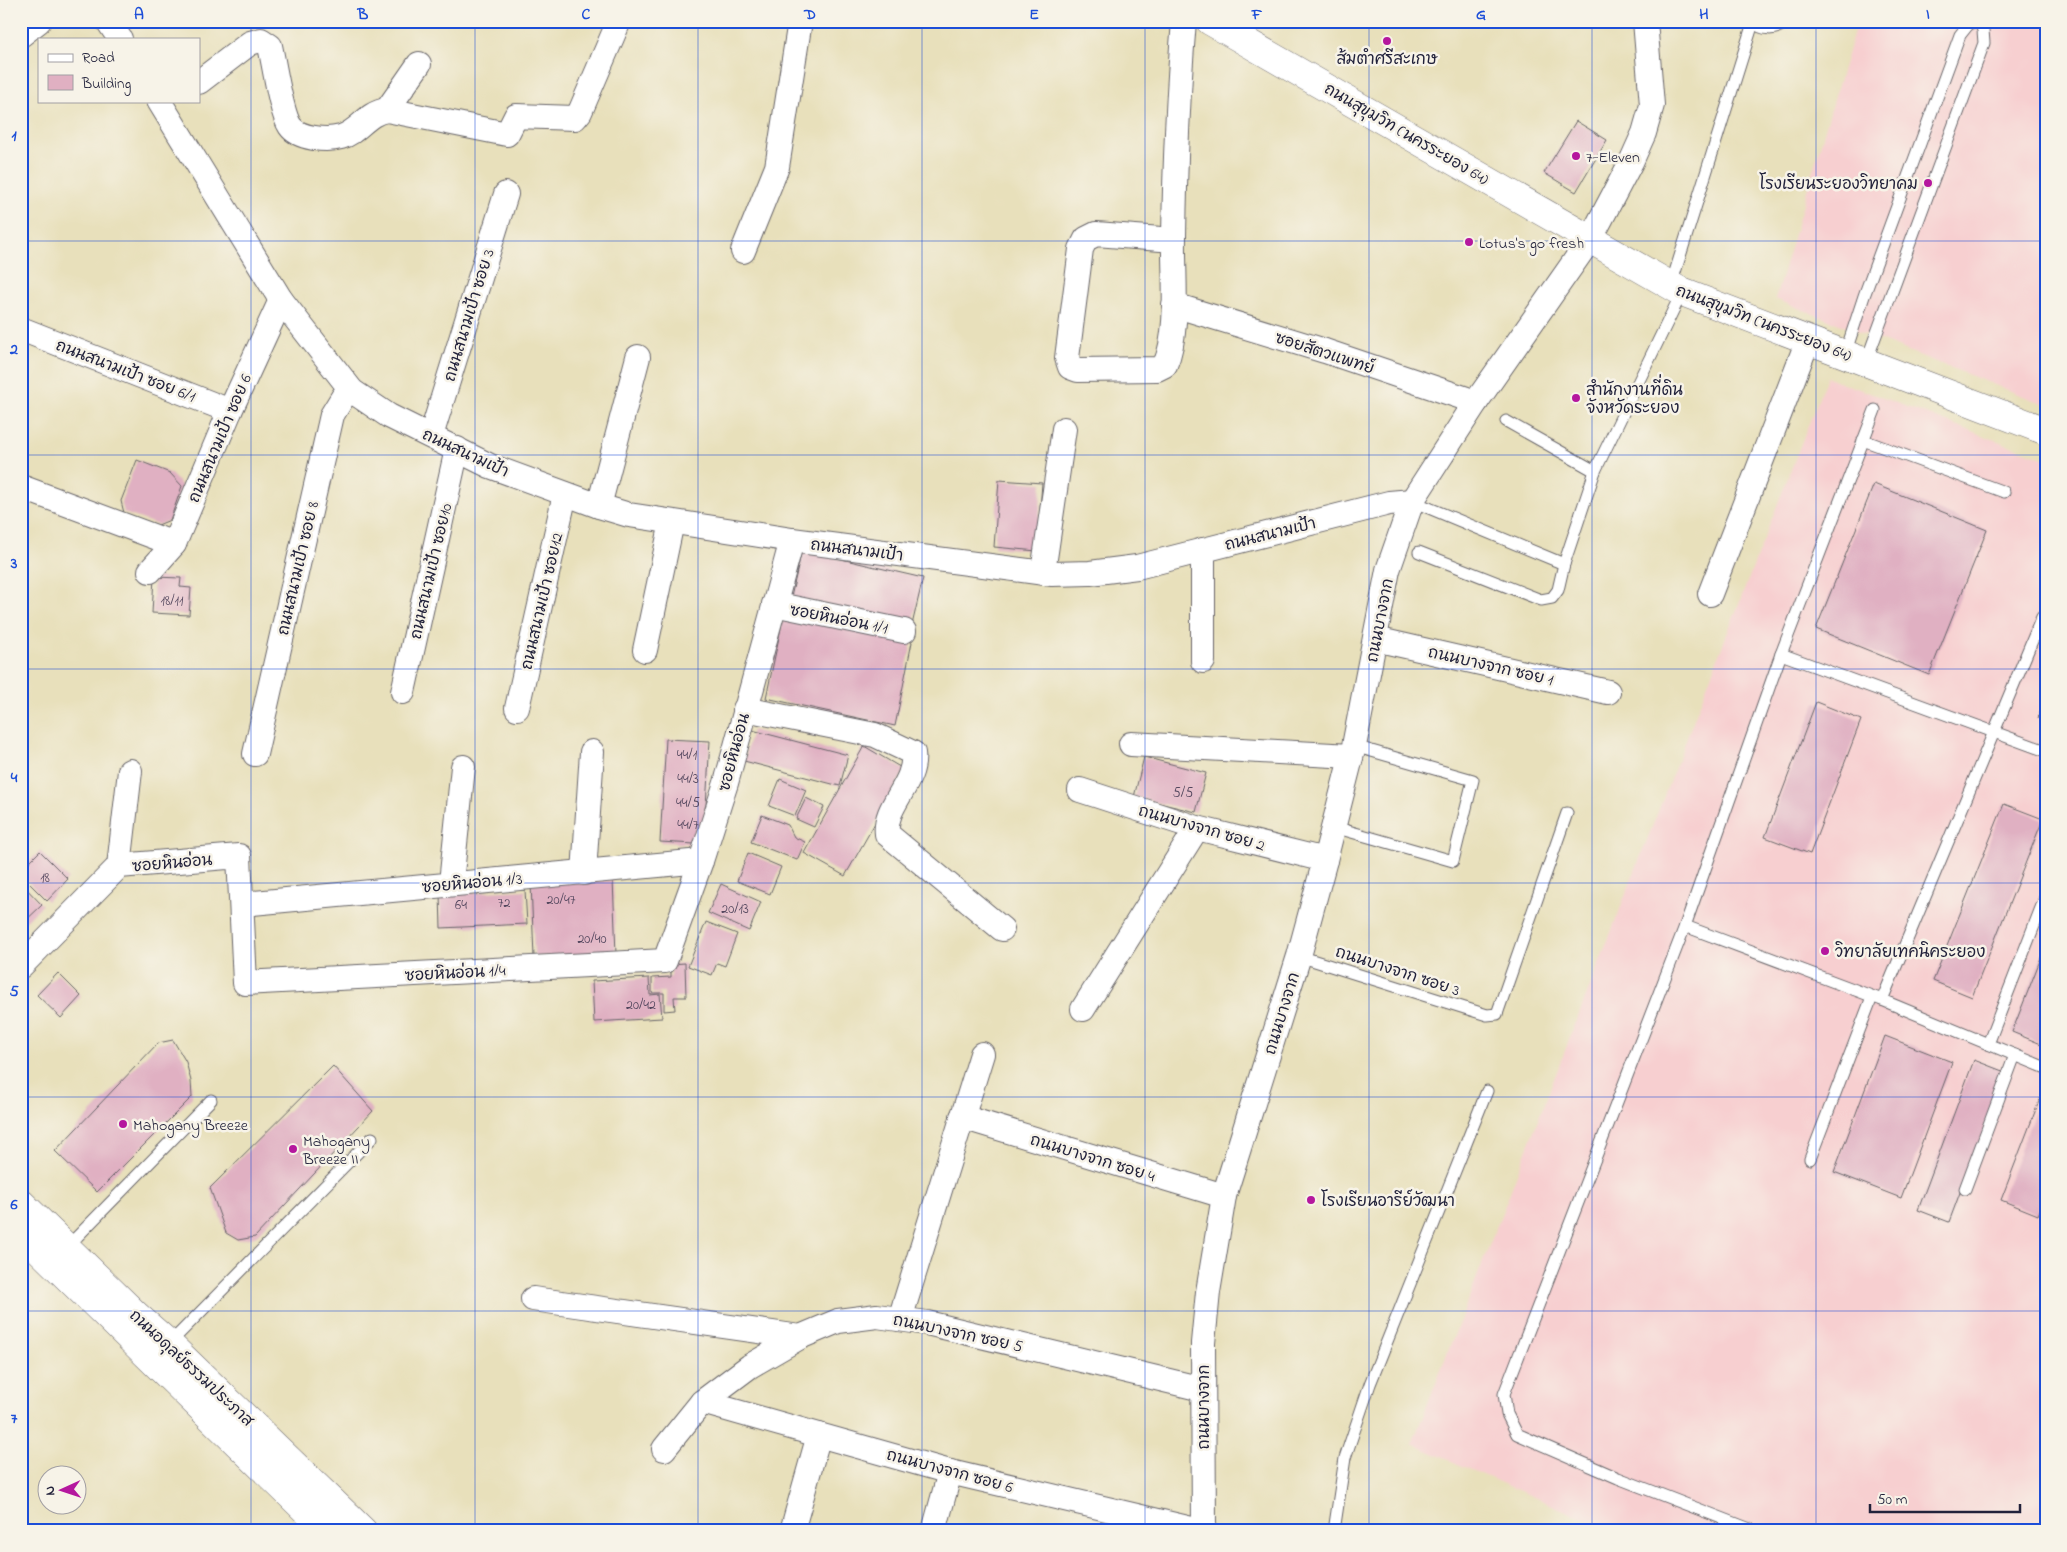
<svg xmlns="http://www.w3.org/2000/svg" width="2067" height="1552" font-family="'Indie Flower','Playpen Sans Thai',sans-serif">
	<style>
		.built { fill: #f7cfd0 }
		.building { fill: #e0b0c2 }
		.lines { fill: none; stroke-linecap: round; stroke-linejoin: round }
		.service-casing { stroke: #676468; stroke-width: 13 }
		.minor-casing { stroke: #676468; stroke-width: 26 }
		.tertiary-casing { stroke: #676468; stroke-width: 29 }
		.service { stroke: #fff; stroke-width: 11 }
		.minor { stroke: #fff; stroke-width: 24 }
		.tertiary { stroke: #fff; stroke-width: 28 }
		.grid { fill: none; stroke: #1d4ed8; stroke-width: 1; stroke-opacity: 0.55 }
		.poi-dot { fill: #b5179e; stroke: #f7f3e8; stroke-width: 2 }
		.labels { text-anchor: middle; stroke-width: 5; stroke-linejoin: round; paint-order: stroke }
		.number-label { font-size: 14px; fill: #52465d }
		.poi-label { font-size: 16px; fill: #22223b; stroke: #f7f3e8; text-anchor: start }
		.street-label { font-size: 16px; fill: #22223b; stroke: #f7f3e8 }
		.neatline { fill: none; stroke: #1d4ed8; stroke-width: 2 }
		.grid-label { font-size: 16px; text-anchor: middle; font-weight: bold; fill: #1d4ed8 }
	</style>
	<rect width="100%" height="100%" fill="#f7f3e8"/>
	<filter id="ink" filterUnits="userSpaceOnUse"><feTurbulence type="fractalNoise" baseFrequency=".02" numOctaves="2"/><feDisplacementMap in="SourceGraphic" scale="10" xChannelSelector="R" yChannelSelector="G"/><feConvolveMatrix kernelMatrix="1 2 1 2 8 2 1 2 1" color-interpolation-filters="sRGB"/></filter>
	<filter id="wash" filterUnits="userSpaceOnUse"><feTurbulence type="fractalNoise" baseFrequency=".0096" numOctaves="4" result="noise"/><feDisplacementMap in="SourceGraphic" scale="20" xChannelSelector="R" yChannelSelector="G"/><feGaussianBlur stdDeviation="1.12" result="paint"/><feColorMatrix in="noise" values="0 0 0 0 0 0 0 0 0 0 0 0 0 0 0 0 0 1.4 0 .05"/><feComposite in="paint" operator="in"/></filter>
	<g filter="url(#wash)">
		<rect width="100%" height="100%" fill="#e8e0bb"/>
		<g class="built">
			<polygon points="1857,21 2046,21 2046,405 1775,299"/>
			<polygon points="1827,377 2046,459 2046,1531 1612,1531 1412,1444"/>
		</g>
		<g id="blocks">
			<g class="building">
				<polygon points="1576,121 1607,140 1576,192 1544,173"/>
				<polygon points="137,460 170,473 182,486 170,520 158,525 124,513 121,501"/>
				<polygon points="999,480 1042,483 1037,551 994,547"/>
				<polygon points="1874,484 1987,530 1929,675 1816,629"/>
				<polygon points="802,550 923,578 912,625 791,597"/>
				<polygon points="154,577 181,578 180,587 191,588 189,615 152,613"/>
				<polygon points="784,614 912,642 895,726 766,698"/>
				<polygon points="2046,697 2046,721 2038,718"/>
				<polygon points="1816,702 1861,720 1810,854 1765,837"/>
				<polygon points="752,730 848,755 840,786 744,761"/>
				<polygon points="666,739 710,741 704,838 695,844 660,842"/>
				<polygon points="864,746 905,770 845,876 804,853"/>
				<polygon points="1144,757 1206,773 1196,812 1134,797"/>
				<polygon points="780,779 806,790 795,816 769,806"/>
				<polygon points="806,798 824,807 814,827 796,819"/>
				<polygon points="2004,804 2043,819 1972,997 1933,981"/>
				<polygon points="762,815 788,825 794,837 805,842 797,860 751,842"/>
				<polygon points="40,851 68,879 47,901 21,875 21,870"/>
				<polygon points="748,853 781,867 770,894 737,881"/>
				<polygon points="613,880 616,954 534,957 531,883"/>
				<polygon points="21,883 42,905 21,925"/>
				<polygon points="721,884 761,902 749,931 708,913"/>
				<polygon points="525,890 527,924 441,928 440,894"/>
				<polygon points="706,922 737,934 725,966 717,963 712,975 688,966"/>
				<polygon points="2046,945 2046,1046 2012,1032"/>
				<polygon points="685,963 686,997 674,997 675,1010 664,1011 664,993 652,993 652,978 671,977 671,964"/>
				<polygon points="58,973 81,996 61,1018 37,995"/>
				<polygon points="649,978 650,995 660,994 662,1018 594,1022 592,981"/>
				<polygon points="1885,1036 1952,1062 1901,1198 1834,1172"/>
				<polygon points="173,1040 186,1062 191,1081 192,1097 97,1192 55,1151 158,1043"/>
				<polygon points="1974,1060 2005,1072 1949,1222 1918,1210"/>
				<polygon points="333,1066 373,1111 255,1237 238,1240 226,1233 210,1188"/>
				<polygon points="2043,1091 2046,1092 2046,1196 2038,1215 2001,1200"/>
			</g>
		</g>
	</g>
	<g filter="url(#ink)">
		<use href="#blocks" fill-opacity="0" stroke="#676468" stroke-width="1"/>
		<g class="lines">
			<defs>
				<g id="service">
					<path d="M1752 21C1762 31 1776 32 1786 21"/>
					<polyline points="2045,21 2046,22"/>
					<polyline points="1671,285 1753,23"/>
					<polyline points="1845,354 1864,296 1960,35 1968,25 1975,21"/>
					<polyline points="1866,362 1984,43 1983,30 1979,21"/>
					<polyline points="1506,421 1595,471"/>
					<polyline points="1863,440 2004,492"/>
					<polyline points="1412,501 1564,564 1595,471 1682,292"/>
					<polyline points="1419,552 1541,600 1552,598 1558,590 1564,564"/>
					<polyline points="1781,654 2046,751"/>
					<polyline points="1334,827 1453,861 1473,780 1354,746"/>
					<polyline points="1685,926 1882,1000 2046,1068"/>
					<polyline points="1299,956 1487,1015 1497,1014 1567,813"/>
					<polyline points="1882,1000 2042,617"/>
					<polyline points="1988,1044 2046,895"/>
					<polyline points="1810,1159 1872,997"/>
					<polyline points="1965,1189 2015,1055"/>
					<polyline points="67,1247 211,1100"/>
					<polyline points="169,1344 372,1138"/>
					<polyline points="1334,1531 1345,1458 1370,1384 1487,1091"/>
					<polyline points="1755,1531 1618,1478 1517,1434 1507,1414 1504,1394 1685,926 1781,654 1875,410"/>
				</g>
				<g id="minor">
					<polyline points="108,21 120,39"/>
					<polyline points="21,35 39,21"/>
					<path d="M199 82 250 43 261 40 270 46C274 63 281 113 290 126 299 139 327 141 341 137 359 132 366 113 387 110L507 134 516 116 575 118 580 112 619 21"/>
					<polyline points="159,101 281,300 352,391 389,416 490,466 599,506 629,515 792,540 1052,574 1090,573 1137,567 1389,503 1412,501"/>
					<polyline points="387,110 419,64"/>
					<path d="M1174 240 1096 234 1086 239 1081 249 1067 358 1070 367 1078 370 1157 369 1165 365C1180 331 1173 275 1174 237 1175 165 1178 93 1184 21"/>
					<polyline points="743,251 777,167 800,21"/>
					<polyline points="1174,305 1325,351 1476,402"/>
					<polyline points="21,329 230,411"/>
					<polyline points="431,436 506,194"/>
					<polyline points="21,487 174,544"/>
					<polyline points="599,506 638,357"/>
					<polyline points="1203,550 1203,661"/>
					<polyline points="150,571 174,544 230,411 281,300"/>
					<polyline points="1043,572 1064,429"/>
					<polyline points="1710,594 1808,340"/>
					<polyline points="774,604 904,631"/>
					<polyline points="1375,639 1608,692"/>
					<polyline points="645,650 672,522"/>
					<polyline points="403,692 457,449"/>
					<polyline points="517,708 565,494"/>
					<path d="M745 709 875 735 913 753C917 784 883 805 887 834L1002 929"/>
					<polyline points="1131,744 1351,756"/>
					<polyline points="255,754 332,415 343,397 352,391"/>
					<polyline points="1080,790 1197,828 1325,860"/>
					<polyline points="119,866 130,771"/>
					<polyline points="584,873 592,752"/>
					<polyline points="451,883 463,767"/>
					<polyline points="242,904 701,861"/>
					<polyline points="21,966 119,866 239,856 245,983 665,961 701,861 726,783 792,540"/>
					<polyline points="1083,1009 1197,828"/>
					<polyline points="962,1117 1224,1196"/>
					<polyline points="533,1299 800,1337"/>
					<polyline points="900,1319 982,1054"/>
					<polyline points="702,1402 950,1472 1200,1531"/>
					<polyline points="664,1449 702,1402 750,1366 800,1337 838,1321 877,1316 927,1323 1202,1389"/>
					<polyline points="792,1531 819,1435"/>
					<polyline points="934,1531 950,1472"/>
					<polyline points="1204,1531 1203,1343 1208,1292 1224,1196 1299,956 1325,860 1354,746 1388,570 1412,501 1476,402 1591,238 1631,162 1644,133 1652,105 1645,21"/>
				</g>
				<g id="tertiary">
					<polyline points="1210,21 1682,292 2046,431"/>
					<polyline points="21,1203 136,1315 169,1344 363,1531"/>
					<polyline points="21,1232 327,1531"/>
				</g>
			</defs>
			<use href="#service" class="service-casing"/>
			<use href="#minor" class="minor-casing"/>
			<use href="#tertiary" class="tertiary-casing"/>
			<use href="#service" class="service"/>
			<use href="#minor" class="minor"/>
			<use href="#tertiary" class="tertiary"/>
		</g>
	</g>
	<path class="grid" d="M251 21V1531M475 21V1531M698 21V1531M922 21V1531M1145 21V1531M1369 21V1531M1592 21V1531M1816 21V1531M21 241H2046M21 455H2046M21 669H2046M21 883H2046M21 1097H2046M21 1311H2046"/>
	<g class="poi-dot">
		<circle cx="1387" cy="41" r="5"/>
		<circle cx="1576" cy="156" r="5"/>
		<circle cx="1928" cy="183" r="5"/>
		<circle cx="1469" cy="242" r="5"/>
		<circle cx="1576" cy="398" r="5"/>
		<circle cx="1825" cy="951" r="5"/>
		<circle cx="123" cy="1124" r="5"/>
		<circle cx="293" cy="1149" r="5"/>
		<circle cx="1311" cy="1200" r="5"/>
	</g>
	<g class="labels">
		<g class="number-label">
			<text x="172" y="605">18/11</text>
			<text x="687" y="759">44/1</text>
			<text x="688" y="783">44/3</text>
			<text x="1183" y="797">5/5</text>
			<text x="688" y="807">44/5</text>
			<text x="688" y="829">44/7</text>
			<text x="45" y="882">18</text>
			<text x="561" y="904">20/47</text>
			<text x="504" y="907">72</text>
			<text x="461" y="909">64</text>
			<text x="735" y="913">20/13</text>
			<text x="592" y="943">20/40</text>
			<text x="641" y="1009">20/42</text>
		</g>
		<g class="poi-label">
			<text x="1387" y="64" text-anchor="middle">ส้มตำศรีสะเกษ</text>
			<text x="1586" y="162">7-Eleven</text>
			<text x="1918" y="189" text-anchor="end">โรงเรียนระยองวิทยาคม</text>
			<text x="1479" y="248">Lotus's go fresh</text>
			<text x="1586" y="395">สำนักงานที่ดิน<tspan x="1586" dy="18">จังหวัดระยอง</tspan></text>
			<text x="1835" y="957">วิทยาลัยเทคนิคระยอง</text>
			<text x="133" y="1130">Mahogany Breeze</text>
			<text x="303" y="1146">Mahogany<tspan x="303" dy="18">Breeze II</tspan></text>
			<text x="1321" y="1206">โรงเรียนอารีย์วัฒนา</text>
		</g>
		<g class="street-label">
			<text transform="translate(1407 133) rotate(30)" y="6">ถนนสุขุมวิท (นครระยอง 64)</text>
			<text transform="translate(468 315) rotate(-73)" y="6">ถนนสนามเป้า ซอย 3</text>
			<text transform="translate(1764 322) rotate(21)" y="6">ถนนสุขุมวิท (นครระยอง 64)</text>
			<text transform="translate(1325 352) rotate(18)" y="6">ซอยสัตวแพทย์</text>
			<text transform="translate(126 370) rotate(21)" y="6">ถนนสนามเป้า ซอย 6/1</text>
			<text transform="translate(219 438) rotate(-67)" y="6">ถนนสนามเป้า ซอย 6</text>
			<text transform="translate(466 452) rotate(25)" y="6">ถนนสนามเป้า</text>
			<text transform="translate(1270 533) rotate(-14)" y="6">ถนนสนามเป้า</text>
			<text transform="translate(857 549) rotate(7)" y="6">ถนนสนามเป้า</text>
			<text transform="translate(297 568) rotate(-77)" y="6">ถนนสนามเป้า ซอย 8</text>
			<text transform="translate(430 571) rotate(-77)" y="6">ถนนสนามเป้า ซอย10</text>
			<text transform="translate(541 601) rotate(-77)" y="6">ถนนสนามเป้า ซอย12</text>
			<text transform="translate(839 618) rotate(11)" y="6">ซอยหินอ่อน 1/1</text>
			<text transform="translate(1379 620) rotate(-79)" y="6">ถนนบางจาก</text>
			<text transform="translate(1491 665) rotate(13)" y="6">ถนนบางจาก ซอย 1</text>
			<text transform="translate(733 752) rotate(-75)" y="6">ซอยหินอ่อน</text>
			<text transform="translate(1202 827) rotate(16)" y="6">ถนนบางจาก ซอย 2</text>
			<text transform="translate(172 862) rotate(-5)" y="6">ซอยหินอ่อน</text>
			<text transform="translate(472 882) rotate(-5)" y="6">ซอยหินอ่อน 1/3</text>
			<text transform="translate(1398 970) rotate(18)" y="6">ถนนบางจาก ซอย 3</text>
			<text transform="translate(455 972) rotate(-3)" y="6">ซอยหินอ่อน 1/4</text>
			<text transform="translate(1281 1013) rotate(-73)" y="6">ถนนบางจาก</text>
			<text transform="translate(1093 1157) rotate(17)" y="6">ถนนบางจาก ซอย 4</text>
			<text transform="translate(958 1332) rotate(12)" y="6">ถนนบางจาก ซอย 5</text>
			<text transform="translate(192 1367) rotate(43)" y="6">ถนนอดุลย์ธรรมประภาส</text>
			<text transform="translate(1203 1407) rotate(-90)" y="6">ถนนบางจาก</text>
			<text transform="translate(950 1470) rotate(15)" y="6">ถนนบางจาก ซอย 6</text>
		</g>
	</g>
	<rect width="2067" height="1552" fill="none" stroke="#f7f3e8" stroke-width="55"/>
	<rect x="38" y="38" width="162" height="65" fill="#f7f3e8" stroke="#a29fa3"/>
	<rect x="48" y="54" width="25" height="8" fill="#ffffff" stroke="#a29fa3"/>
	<text x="82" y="62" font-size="15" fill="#22223b">Road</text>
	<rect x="48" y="75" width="25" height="15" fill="#e0b0c2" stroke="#a29fa3"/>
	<text x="82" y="88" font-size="15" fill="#22223b">Building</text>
	<g transform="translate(62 1490) rotate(267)"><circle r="24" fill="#f7f3e8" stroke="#a29fa3"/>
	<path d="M0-4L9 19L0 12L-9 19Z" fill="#b5179e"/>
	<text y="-8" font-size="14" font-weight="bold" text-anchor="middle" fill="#22223b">N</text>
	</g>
	<path d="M1870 1504v8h150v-8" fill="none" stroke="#22223b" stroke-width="2.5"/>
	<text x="1877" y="1504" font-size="15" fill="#22223b" stroke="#f7f3e8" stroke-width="4" paint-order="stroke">50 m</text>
	<rect x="28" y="28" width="2012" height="1496" class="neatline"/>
	<g class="grid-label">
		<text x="139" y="19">A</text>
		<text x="363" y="19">B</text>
		<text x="586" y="19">C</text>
		<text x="810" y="19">D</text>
		<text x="1034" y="19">E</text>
		<text x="1257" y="19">F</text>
		<text x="1481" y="19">G</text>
		<text x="1704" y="19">H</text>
		<text x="1928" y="19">I</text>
		<text x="14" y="140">1</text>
		<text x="14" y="354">2</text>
		<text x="14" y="568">3</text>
		<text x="14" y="782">4</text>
		<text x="14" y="996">5</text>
		<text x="14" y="1209">6</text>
		<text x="14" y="1423">7</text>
	</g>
</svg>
